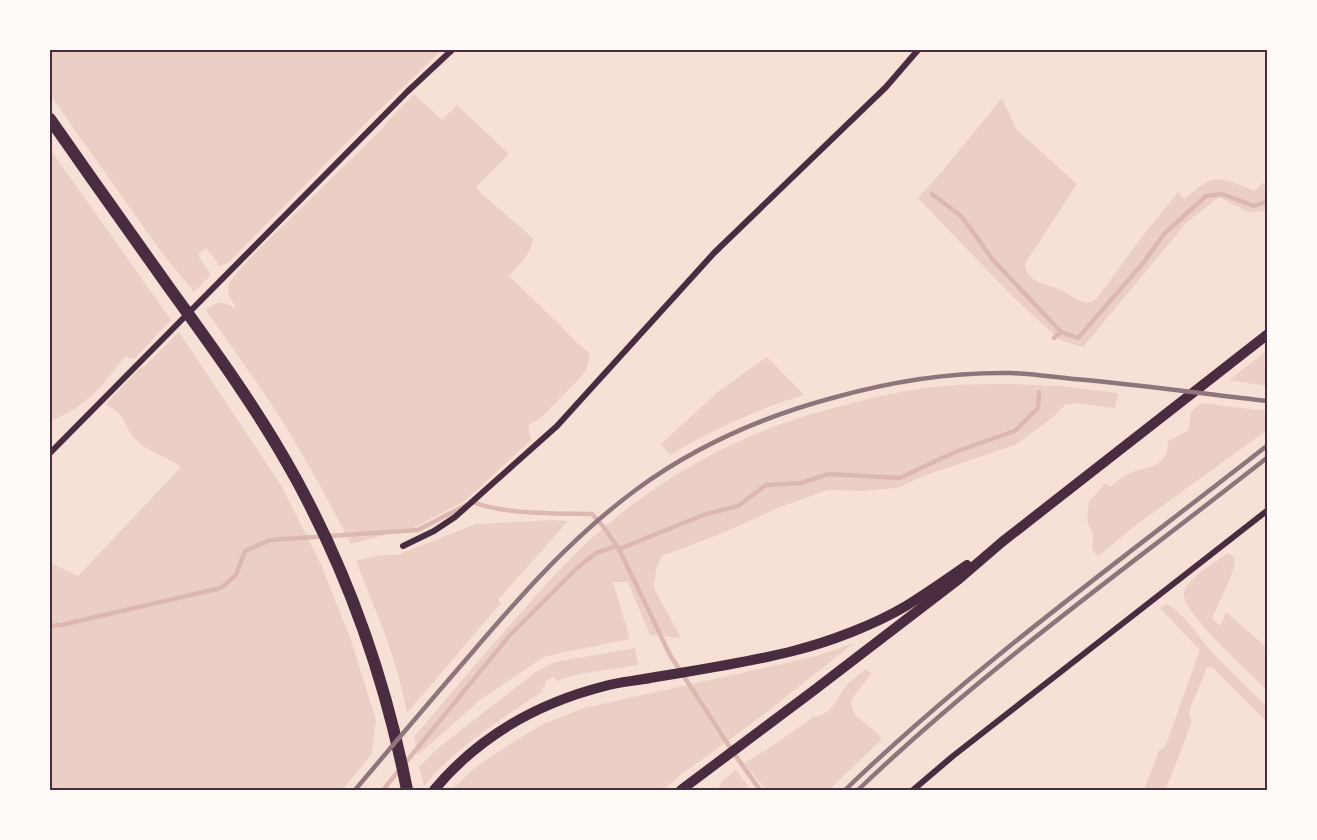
<svg xmlns="http://www.w3.org/2000/svg" width="1317" height="840" font-family="'Asap Condensed',sans-serif">
	<style>
		.green { fill: #ebcfc5 }
		.lines { fill: none; stroke-linecap: round; stroke-linejoin: round }
		.stream { stroke: #dcb8b0; stroke-width: 4.5 }
		.minor { stroke: #4a2c40; stroke-width: 6 }
		.secondary { stroke: #4a2c40; stroke-width: 10 }
		.primary { stroke: #4a2c40; stroke-width: 12 }
		.rail { stroke: #8f747c; stroke-width: 4.5 }
		.neatline { fill: none; stroke: #4a2c40; stroke-width: 2 }
	</style>
	<rect width="100%" height="100%" fill="#f7e1d7"/>
	<g class="green">
		<polygon points="50,50 442,50 371,118 229,262 220,266 206,248 198,255 211,275 194,292 162,253 50,95"/>
		<path d="M414 94 442 120 457 105 509 154 476 187 481 193 533 238C532 254 518 265 509 276L561 326 572 338 590 354 589 360 586 370 578 380 540 419 528 425 531 440 465 501 415 527 351 544C329 501 306 460 281 419 257 382 231 346 206 310 218 300 222 302 236 308 233 303 228 295 228 289 228 279 246 264 252 256L382 129 396 112Z"/>
		<path d="M1002 98 1016 129 1077 184 1026 262C1025 267 1025 270 1029 275 1036 284 1053 285 1063 291 1071 295 1076 300 1084 302 1090 303 1093 302 1097 298L1141 238 1178 192 1184 199C1192 193 1202 183 1212 180 1223 176 1244 187 1255 191L1263 183 1267 184V210L1250 213 1219 197 1186 223 1083 347 1060 340 1012 296 918 198 939 175Z"/>
		<path d="M50 149 171 320 134 359 125 356C111 375 96 395 76 408 68 414 58 417 50 421Z"/>
		<path d="M179 332 282 487 320 562 351 640 376 720 372 754 342 790H50V563L78 576 181 467C167 457 149 452 136 440 129 433 128 427 123 419 119 411 112 409 106 404L140 368 145 366Z"/>
		<polygon points="1267,351 1267,386 1229,380"/>
		<path d="M767 357 804 395C757 409 713 430 670 455L661 444 720 390Z"/>
		<path d="M1012 384 1059 386 1118 393 1115 408 1077 403 1065 405 1052 418 1015 445 926 475 897 488 863 491 828 490 780 507 723 533 662 556 656 569 654 588 681 638 650 635 628 582H613L630 639 551 655 542 658 480 700 418 755 414 737C451 693 488 649 527 606 541 590 555 574 570 559 629 499 705 451 784 423 804 416 824 410 845 405 877 396 910 389 943 386 966 384 989 384 1012 384Z"/>
		<path d="M1201 403 1267 411V430L1136 525 1098 556 1092 549 1093 534 1087 521 1089 501 1106 483 1110 487C1117 482 1123 476 1131 473 1150 465 1168 468 1168 441L1189 430 1191 412Z"/>
		<path d="M554 520 568 521 498 600 501 603 407 713C398 660 375 610 356 561L380 555H397L476 524Z"/>
		<path d="M1228 553C1231 555 1234 556 1235 560 1236 570 1216 608 1212 619L1220 626 1226 612 1267 648V690C1252 675 1180 611 1184 593 1187 578 1216 562 1228 553Z"/>
		<path d="M1167 604C1186 615 1197 635 1211 651 1229 670 1248 688 1267 707V722L1214 669 1209 667 1206 669 1204 675 1190 709 1189 715 1192 721C1183 744 1175 768 1165 790H1144L1159 751 1165 747 1200 650 1160 608Z"/>
		<polygon points="854,643 763,715 682,774 663,790 451,790 477,766 502,749 543,724 584,708 782,664 816,656"/>
		<path d="M635 648 638 665C610 670 583 671 557 681L554 677 545 681V686L542 688 543 691C501 720 457 746 424 786L419 766 442 745 537 671 555 662Z"/>
		<path d="M866 669 871 674 851 700C852 718 859 717 871 728 875 731 879 735 882 739L829 790H766L744 763 771 747 813 717C833 715 836 698 847 685 852 679 860 674 866 669Z"/>
		<polygon points="736,770 751,790 717,790 723,780"/>
	</g>
	<g class="lines">
		<g class="stream">
			<polyline points="932,194 962,217 993,260 1061,332"/>
			<polyline points="1054,338 1061,332 1078,338 1144,262 1164,234 1206,196 1222,194 1254,206 1268,201"/>
			<polyline points="619,549 706,514 738,506 766,485 801,483 828,474 900,478 955,452 1015,431 1038,408 1039,392"/>
			<path d="M50 626 61 625 221 588 236 575 245 551 270 540 418 530 472 502C508 515 554 513 592 514L602 525 619 549 670 655 733 752 760 790"/>
			<polyline points="383,790 510,635 577,568 596,553 617,546"/>
		</g>
		<g class="minor">
			<polyline points="50,453 408,91 452,50"/>
			<polyline points="403,546 434,531 455,517 557,426 714,253 886,87 918,50"/>
			<polyline points="913,790 953,756 1268,510"/>
		</g>
		<g class="secondary">
			<path d="M434 790C478 737 538 703 605 686 619 682 635 681 650 678 697 670 746 663 793 651 829 642 874 625 906 606 927 593 947 579 967 565"/>
			<polyline points="681,790 813,691 959,579 1002,542 1268,334"/>
		</g>
		<path class="primary" d="M50 119C89 175 128 230 168 286 213 348 259 411 296 479 349 576 386 682 407 790"/>
		<g class="rail">
			<path d="M355 790C393 745 431 700 470 655 521 595 573 536 637 489 697 445 764 416 836 397 893 381 951 372 1011 373 1036 374 1061 378 1086 380 1146 386 1207 394 1268 401"/>
			<path d="M845 790C976 664 1125 557 1268 445"/>
			<path d="M858 790C985 668 1130 566 1268 457"/>
		</g>
	</g>
	<rect width="1317" height="840" fill="none" stroke="#fffaf5" stroke-width="102"/>
	<rect x="51" y="51" width="1215" height="738" class="neatline"/>
</svg>
